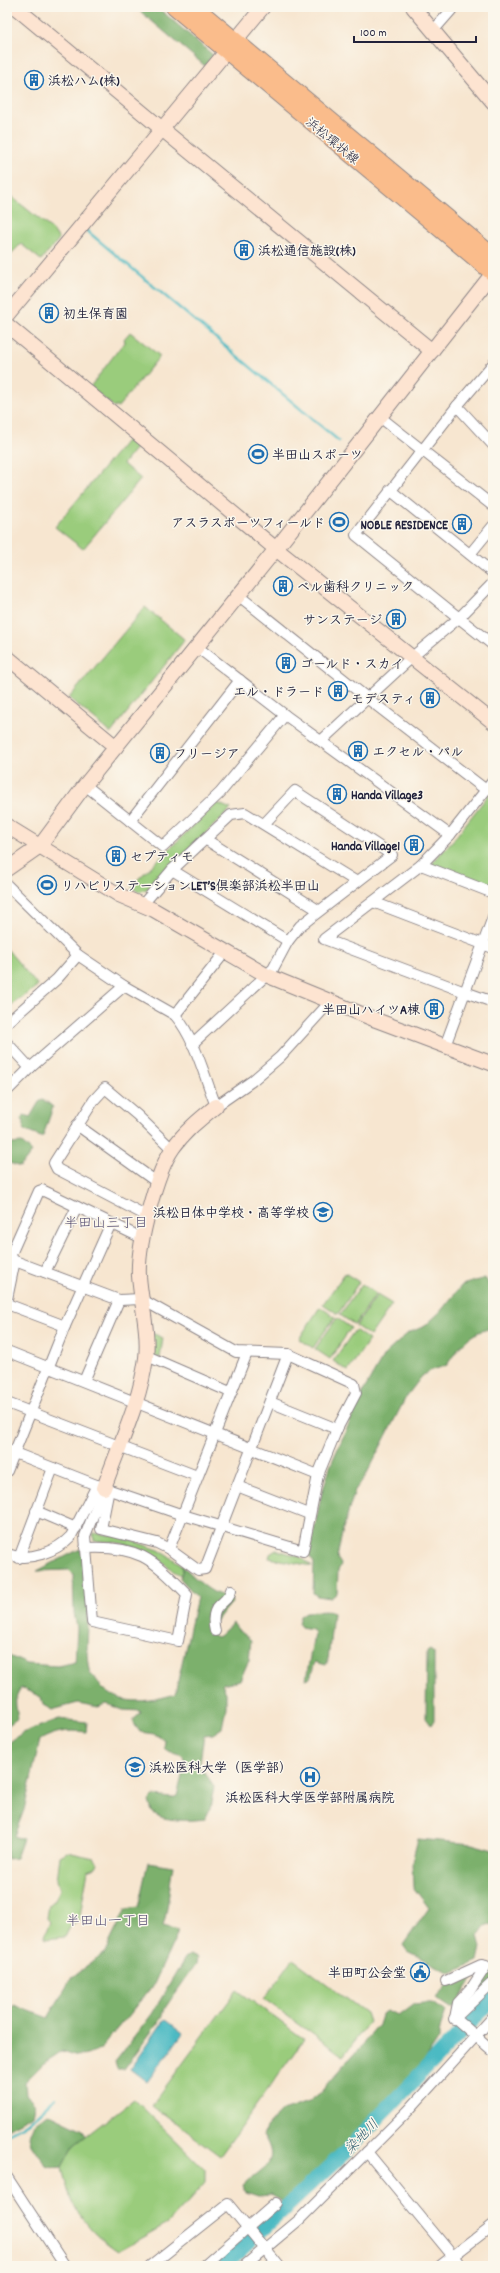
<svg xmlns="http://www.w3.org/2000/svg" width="500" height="2273" font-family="Dekko,'Klee One',sans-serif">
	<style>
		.green { fill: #9acc7c; stroke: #5e775c }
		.forest { fill: #7bb06c; stroke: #4e6954 }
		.water { fill: #4bbac3; stroke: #366e7f }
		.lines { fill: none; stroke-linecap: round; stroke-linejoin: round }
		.stream { stroke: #4bbac3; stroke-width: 2.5 }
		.river { stroke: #4bbac3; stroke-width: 15 }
		.street-casing { stroke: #8c8486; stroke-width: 12 }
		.secondary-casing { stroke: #8c8486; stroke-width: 16 }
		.primary-casing { stroke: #8c8486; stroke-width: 18 }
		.street { stroke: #fff; stroke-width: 10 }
		.secondary { stroke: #fde4d1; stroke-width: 14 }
		.primary { stroke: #fabc8b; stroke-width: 16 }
		.labels { text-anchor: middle; stroke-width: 3; stroke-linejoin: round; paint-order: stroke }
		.poi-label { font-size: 13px; font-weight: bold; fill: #22223b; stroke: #fbf7ec; text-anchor: start }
		.street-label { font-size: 13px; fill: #22223b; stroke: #fbf7ec }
		.neighbourhood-label { font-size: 14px; fill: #574f73; stroke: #fbf7ec }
		.water-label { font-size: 14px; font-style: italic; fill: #325f71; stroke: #fbf7ec }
	</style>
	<rect width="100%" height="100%" fill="#fbf7ec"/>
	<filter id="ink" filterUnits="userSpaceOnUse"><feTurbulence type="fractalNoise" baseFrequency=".025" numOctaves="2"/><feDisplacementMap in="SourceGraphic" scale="8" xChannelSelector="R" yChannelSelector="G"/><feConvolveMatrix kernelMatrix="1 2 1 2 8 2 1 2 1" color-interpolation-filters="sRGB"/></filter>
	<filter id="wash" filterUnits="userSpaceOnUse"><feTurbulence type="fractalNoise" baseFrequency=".012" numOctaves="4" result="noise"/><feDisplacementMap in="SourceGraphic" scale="16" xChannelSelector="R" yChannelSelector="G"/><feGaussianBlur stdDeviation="0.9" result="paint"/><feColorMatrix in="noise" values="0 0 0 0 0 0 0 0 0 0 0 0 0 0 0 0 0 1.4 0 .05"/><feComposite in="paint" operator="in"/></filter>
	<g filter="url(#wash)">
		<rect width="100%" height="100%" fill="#f7e6d0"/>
		<g class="green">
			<polygon points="7,193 53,230 59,239 41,260 21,244 7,258"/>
			<polygon points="130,332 160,356 118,407 114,407 90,387 125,341 124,339"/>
			<polygon points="131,435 140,443 123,464 141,479 83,549 55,527"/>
			<polygon points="145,607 184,639 183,642 111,733 69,698"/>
			<polygon points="493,789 493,888 433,865 433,862 454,839"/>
			<polygon points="217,803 231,809 147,889 139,892 131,886"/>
			<polygon points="7,949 38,986 7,1008"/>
			<polygon points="345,1273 359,1282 338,1314 323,1304"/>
			<polygon points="362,1284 376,1294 355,1325 340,1315"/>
			<polygon points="377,1295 392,1304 370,1336 356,1326"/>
			<polygon points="320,1307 335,1317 313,1348 299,1339"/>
			<polygon points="337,1318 351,1328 330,1359 315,1349"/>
			<polygon points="355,1330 369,1340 348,1371 333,1361"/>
			<polygon points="150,1332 163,1338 160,1358 154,1356"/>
			<path d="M93 1533 118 1536 159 1550 181 1564 183 1569 181 1576C174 1574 168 1565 162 1561 141 1546 119 1541 94 1541Z"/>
			<polygon points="276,1550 299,1556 312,1566 269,1558 270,1554"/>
			<polygon points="67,1852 94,1858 98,1863 96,1867 88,1870 79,1921 70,1927 65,1937 46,1939 44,1936 50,1922 47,1918 49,1905 54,1901 60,1890 57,1880 60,1856"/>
			<polygon points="293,1959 366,2013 369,2022 343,2056 264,1999"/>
			<polygon points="237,1990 304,2039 220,2156 152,2105"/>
			<path d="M134 2099 205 2169V2182L168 2223 118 2251C87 2231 68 2204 62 2167L73 2146Z"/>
		</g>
		<g class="forest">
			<polygon points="135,7 157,7 213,55 205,66"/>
			<polygon points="42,1100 47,1102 53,1107 43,1136 41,1137 23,1130 24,1124 21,1119 24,1115 30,1117 39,1102"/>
			<polygon points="22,1143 32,1152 20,1167 7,1162 7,1151 11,1144"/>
			<path d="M485 1278 493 1290V1331L488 1329C467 1334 458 1348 447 1365L430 1371 422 1376 406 1397 365 1477 355 1490 343 1529 337 1558 341 1564 338 1571 337 1593 331 1598 317 1596 313 1593 314 1563 309 1556 321 1496 331 1464 364 1390 384 1355 408 1333 425 1326 440 1312 462 1285Z"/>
			<path d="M80 1549 83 1555C85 1576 89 1599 88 1621 88 1640 85 1655 90 1674 97 1678 98 1684 104 1689 122 1707 153 1701 175 1694L197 1597 180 1578 183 1569 181 1564C196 1578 209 1595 230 1597L232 1603 226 1608 209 1631 216 1637 219 1636 233 1623 240 1632 251 1640 249 1660 240 1680 222 1684 226 1693V1707L222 1728 213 1734 204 1735 199 1769 205 1773 214 1786 210 1809 205 1819C191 1821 162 1822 152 1812L149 1801 154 1796 172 1798 177 1796 185 1764 183 1756C176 1751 170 1754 164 1748L165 1740 154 1734 140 1732 132 1721 141 1713 140 1711 123 1710 107 1704 98 1707 78 1703 52 1710 43 1705 41 1697 21 1688C13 1698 16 1706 18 1718L7 1726V1655L27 1664 58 1666 75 1662 77 1628 74 1613 73 1574 69 1570 37 1571Z"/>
			<polygon points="329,1611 333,1613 328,1661 326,1665 315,1662 310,1678 306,1679 314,1634 312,1629 301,1627 298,1623 300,1616 306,1612"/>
			<polygon points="430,1650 434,1653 434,1720 431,1725 426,1718 427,1652"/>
			<path d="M59 1719 87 1722 86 1732C68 1730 56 1731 40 1740L24 1810 14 1836 23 1839 16 1858 7 1859V1744L22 1733Z"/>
			<polygon points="418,1839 472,1844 493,1850 493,1926 490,1924 485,1926 478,1936 481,1947 478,1961 451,1973 408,1952 403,1945 429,1908 413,1887 412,1862"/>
			<path d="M148 1862 173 1866C169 1886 169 1906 163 1926L179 1930 154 1984 102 2047C85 2058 81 2058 62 2051L44 2063 25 2082 26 2094 35 2105 33 2115 7 2129V2015L14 2005 48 2018 72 1977 104 1954 126 1909 138 1907Z"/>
			<polygon points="190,1955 197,1958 196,1964 165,2008 163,2016 124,2069 117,2069 115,2062 152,2014 185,1958"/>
			<polygon points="480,1967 454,2008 451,2008 436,1998 446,1986"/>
			<polygon points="493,1967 493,1979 458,2013 488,1971"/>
			<path d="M424 2003H432L446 2011 439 2032V2039L415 2074 341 2152 325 2165 285 2203 270 2195 258 2196 246 2192 244 2185C262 2167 282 2164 263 2135L266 2128 282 2111 309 2102 321 2092 379 2025 382 2014 386 2011 398 2016 414 2004Z"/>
			<polygon points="48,2113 83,2130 86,2136 73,2146 62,2167 54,2168 46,2166 31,2144 29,2136 34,2124"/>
		</g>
		<polygon class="water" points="165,2019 183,2033 147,2082 130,2069"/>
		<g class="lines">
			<g class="stream">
				<polyline points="86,230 339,441"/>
				<polyline points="7,2134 27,2124 56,2098"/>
			</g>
			<polyline class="river" points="223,2266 343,2154 493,1999"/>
		</g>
	</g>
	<g filter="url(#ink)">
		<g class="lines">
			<defs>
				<g id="street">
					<polyline points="433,31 454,7"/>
					<polyline points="493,364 457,406 356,535 459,618 493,583"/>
					<polyline points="457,406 493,445"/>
					<polyline points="380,417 493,506"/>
					<polyline points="390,490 493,573"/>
					<polyline points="470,554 493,526"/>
					<polyline points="238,595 367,698 486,790"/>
					<polyline points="197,647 285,715 450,835"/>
					<polyline points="321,741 412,657 459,618 493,645"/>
					<polyline points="493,781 450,835 421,865 324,939 465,992 493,917"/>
					<polyline points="85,785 163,847 220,793 285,715"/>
					<polyline points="130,821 240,680"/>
					<polyline points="264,824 295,791 392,855 357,882"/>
					<polyline points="205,839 318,910"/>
					<polyline points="421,865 493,893"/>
					<polyline points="172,870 288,941"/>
					<polyline points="7,885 78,955 57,979 7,1023"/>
					<polyline points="373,902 493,948"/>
					<polyline points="143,904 172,870 231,815 245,813 357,882 300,926 288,941 273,969 192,1044"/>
					<path d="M124 986 175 1015C196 1040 204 1076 216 1106L252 1081 280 1057 330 1002"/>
					<polyline points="175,1015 225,952"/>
					<polyline points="7,1043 30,1068"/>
					<polyline points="445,1046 465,992 493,1002"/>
					<polyline points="7,1091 30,1068 124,986 78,955"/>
					<polyline points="77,1125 158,1183"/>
					<polyline points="147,1216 57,1169 54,1163 94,1100 105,1088 137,1115 172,1149"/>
					<polyline points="7,1258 119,1300 141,1299 236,1352 288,1354 354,1384 356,1393 337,1429 318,1475 303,1551 183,1515 104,1488 7,1450"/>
					<polyline points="45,1272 77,1207"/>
					<polyline points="7,1299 14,1265 11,1254 39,1191 42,1190 142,1238"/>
					<polyline points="7,1304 65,1326"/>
					<polyline points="7,1351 318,1475"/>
					<polyline points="147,1356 230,1392"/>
					<polyline points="84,1381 119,1300"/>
					<polyline points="270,1402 337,1429"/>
					<polyline points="7,1403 197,1476"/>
					<polyline points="7,1471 65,1326 111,1223"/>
					<polyline points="237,1486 309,1514"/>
					<polyline points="109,1489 101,1529 157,1543 169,1549 198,1570 205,1569 288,1354"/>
					<polyline points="36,1511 76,1528"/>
					<path d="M85 1548C137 1545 152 1558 187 1594L178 1641 92 1622 85 1536 104 1488"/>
					<polyline points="169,1549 247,1353"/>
					<path d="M7 1554C29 1562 56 1552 71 1536L97 1485"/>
					<polyline points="19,1558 53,1468"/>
					<path d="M215 1631C208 1601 228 1606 231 1590"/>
					<polyline points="446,1981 481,1965 486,1966 471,1989 458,2003 455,2018"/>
					<polyline points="455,2018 493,2051"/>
					<polyline points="454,2019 493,1982"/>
					<polyline points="367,2152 461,2266"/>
					<polyline points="7,2177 65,2266"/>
					<polyline points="150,2266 228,2204 279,2266"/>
					<polyline points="204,2266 276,2203"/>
					<polyline points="244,2266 299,2220 408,2111 493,2017"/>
					<polyline points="440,2266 493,2225"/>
				</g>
				<g id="secondary">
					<polyline points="15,7 162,129 263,7"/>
					<polyline points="413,7 493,102"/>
					<polyline points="7,315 162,129 432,351"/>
					<polyline points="7,325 276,549 493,722"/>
					<polyline points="7,657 116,747"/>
					<polyline points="7,826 119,895 154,910 266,975 376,1020 493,1064"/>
					<polyline points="7,869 40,846 85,785 276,549 493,273"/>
					<path d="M104 1488C119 1445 140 1403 146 1358 149 1332 141 1303 139 1276 137 1247 156 1172 173 1148 185 1131 200 1119 216 1106"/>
				</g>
				<g id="primary">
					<polyline points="174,7 493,273"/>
					<polyline points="195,7 493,256"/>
				</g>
			</defs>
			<use href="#street" class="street-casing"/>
			<use href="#secondary" class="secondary-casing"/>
			<use href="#primary" class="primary-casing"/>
			<use href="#street" class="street"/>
			<use href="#secondary" class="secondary"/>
			<use href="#primary" class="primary"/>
		</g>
	</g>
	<defs>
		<symbol id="building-ring" viewBox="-11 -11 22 22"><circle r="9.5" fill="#fbf7ec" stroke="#1f6fb2" stroke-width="1.5"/><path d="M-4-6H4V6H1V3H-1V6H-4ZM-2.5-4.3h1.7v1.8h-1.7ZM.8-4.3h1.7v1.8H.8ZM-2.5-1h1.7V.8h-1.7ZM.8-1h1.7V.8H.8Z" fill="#1f6fb2"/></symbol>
		<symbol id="stadium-ring" viewBox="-11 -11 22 22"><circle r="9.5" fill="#fbf7ec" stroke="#1f6fb2" stroke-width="1.5"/><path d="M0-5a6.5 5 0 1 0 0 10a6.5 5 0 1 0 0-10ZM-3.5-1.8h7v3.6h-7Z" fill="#1f6fb2"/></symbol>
		<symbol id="school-ring" viewBox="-11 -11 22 22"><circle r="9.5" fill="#fbf7ec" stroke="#1f6fb2" stroke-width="1.5"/><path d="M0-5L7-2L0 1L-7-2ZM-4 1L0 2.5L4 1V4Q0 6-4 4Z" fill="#1f6fb2"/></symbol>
		<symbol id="university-ring" viewBox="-11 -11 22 22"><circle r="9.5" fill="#fbf7ec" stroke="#1f6fb2" stroke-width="1.5"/><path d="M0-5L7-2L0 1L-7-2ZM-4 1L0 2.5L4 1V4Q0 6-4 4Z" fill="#1f6fb2"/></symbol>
		<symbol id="hospital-ring" viewBox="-11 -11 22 22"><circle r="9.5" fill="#fbf7ec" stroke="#1f6fb2" stroke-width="1.5"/><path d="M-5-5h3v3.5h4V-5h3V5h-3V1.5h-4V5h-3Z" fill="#1f6fb2"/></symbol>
		<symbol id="civic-ring" viewBox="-11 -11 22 22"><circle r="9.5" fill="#fbf7ec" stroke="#1f6fb2" stroke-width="1.5"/><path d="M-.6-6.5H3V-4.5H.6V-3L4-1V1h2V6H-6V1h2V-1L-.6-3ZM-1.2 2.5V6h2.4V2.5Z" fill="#1f6fb2"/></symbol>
	</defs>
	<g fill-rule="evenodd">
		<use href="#building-ring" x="23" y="69" width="22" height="22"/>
		<use href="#building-ring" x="233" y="239" width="22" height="22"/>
		<use href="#building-ring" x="38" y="302" width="22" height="22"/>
		<use href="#stadium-ring" x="247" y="443" width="22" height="22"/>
		<use href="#stadium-ring" x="328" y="511" width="22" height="22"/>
		<use href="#building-ring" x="451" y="513" width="22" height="22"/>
		<use href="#building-ring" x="272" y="575" width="22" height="22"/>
		<use href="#building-ring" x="385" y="608" width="22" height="22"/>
		<use href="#building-ring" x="275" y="652" width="22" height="22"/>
		<use href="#building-ring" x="327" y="680" width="22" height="22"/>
		<use href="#building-ring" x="419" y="687" width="22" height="22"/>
		<use href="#building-ring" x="347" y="740" width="22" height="22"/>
		<use href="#building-ring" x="149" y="742" width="22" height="22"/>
		<use href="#building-ring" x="326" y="783" width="22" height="22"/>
		<use href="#building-ring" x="403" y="834" width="22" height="22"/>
		<use href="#building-ring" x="105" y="845" width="22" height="22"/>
		<use href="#stadium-ring" x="36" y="874" width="22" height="22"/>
		<use href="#building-ring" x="423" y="998" width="22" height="22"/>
		<use href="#school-ring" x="312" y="1201" width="22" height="22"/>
		<use href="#university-ring" x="124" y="1756" width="22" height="22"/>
		<use href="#hospital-ring" x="299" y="1766" width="22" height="22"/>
		<use href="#civic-ring" x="409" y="1961" width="22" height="22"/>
	</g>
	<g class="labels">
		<g class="poi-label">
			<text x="48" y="85">浜松ハム(株)</text>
			<text x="258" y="255">浜松通信施設(株)</text>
			<text x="63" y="318">初生保育園</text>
			<text x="272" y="459">半田山スポーツ</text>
			<text x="325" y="527" text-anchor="end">アスラスポーツフィールド</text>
			<text x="448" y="529" text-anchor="end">NOBLE RESIDENCE</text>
			<text x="297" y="591">ベル歯科クリニック</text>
			<text x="382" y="624" text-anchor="end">サンステージ</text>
			<text x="300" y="668">ゴールド・スカイ</text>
			<text x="324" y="696" text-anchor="end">エル・ドラード</text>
			<text x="416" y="703" text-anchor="end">モデスティ</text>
			<text x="372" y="756">エクセル・パル</text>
			<text x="174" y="758">フリージア</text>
			<text x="351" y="799">Handa Village3</text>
			<text x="400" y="850" text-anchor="end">Handa Village1</text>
			<text x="130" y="861">セプティモ</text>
			<text x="61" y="890">リハビリステーションLET’S倶楽部浜松半田山</text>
			<text x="420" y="1014" text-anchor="end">半田山ハイツA棟</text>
			<text x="309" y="1217" text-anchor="end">浜松日体中学校・高等学校</text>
			<text x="149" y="1772">浜松医科大学（医学部）</text>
			<text x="310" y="1802" text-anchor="middle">浜松医科大学医学部附属病院</text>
			<text x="406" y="1977" text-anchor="end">半田町公会堂</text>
		</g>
		<g class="street-label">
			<text transform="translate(333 140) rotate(40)" y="5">浜松環状線</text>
		</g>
		<g class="neighbourhood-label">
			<text x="106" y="1227">半田山三丁目</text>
			<text x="108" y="1925">半田山一丁目</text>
		</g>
		<g class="water-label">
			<text transform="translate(361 2136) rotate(-46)" y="5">染地川</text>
		</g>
	</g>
	<rect width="500" height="2273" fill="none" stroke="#fbf7ec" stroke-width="24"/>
	<path d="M354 36v6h122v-6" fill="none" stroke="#22223b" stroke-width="2"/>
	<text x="360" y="36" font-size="12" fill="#22223b" stroke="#fbf7ec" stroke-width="3" paint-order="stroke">100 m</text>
</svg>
